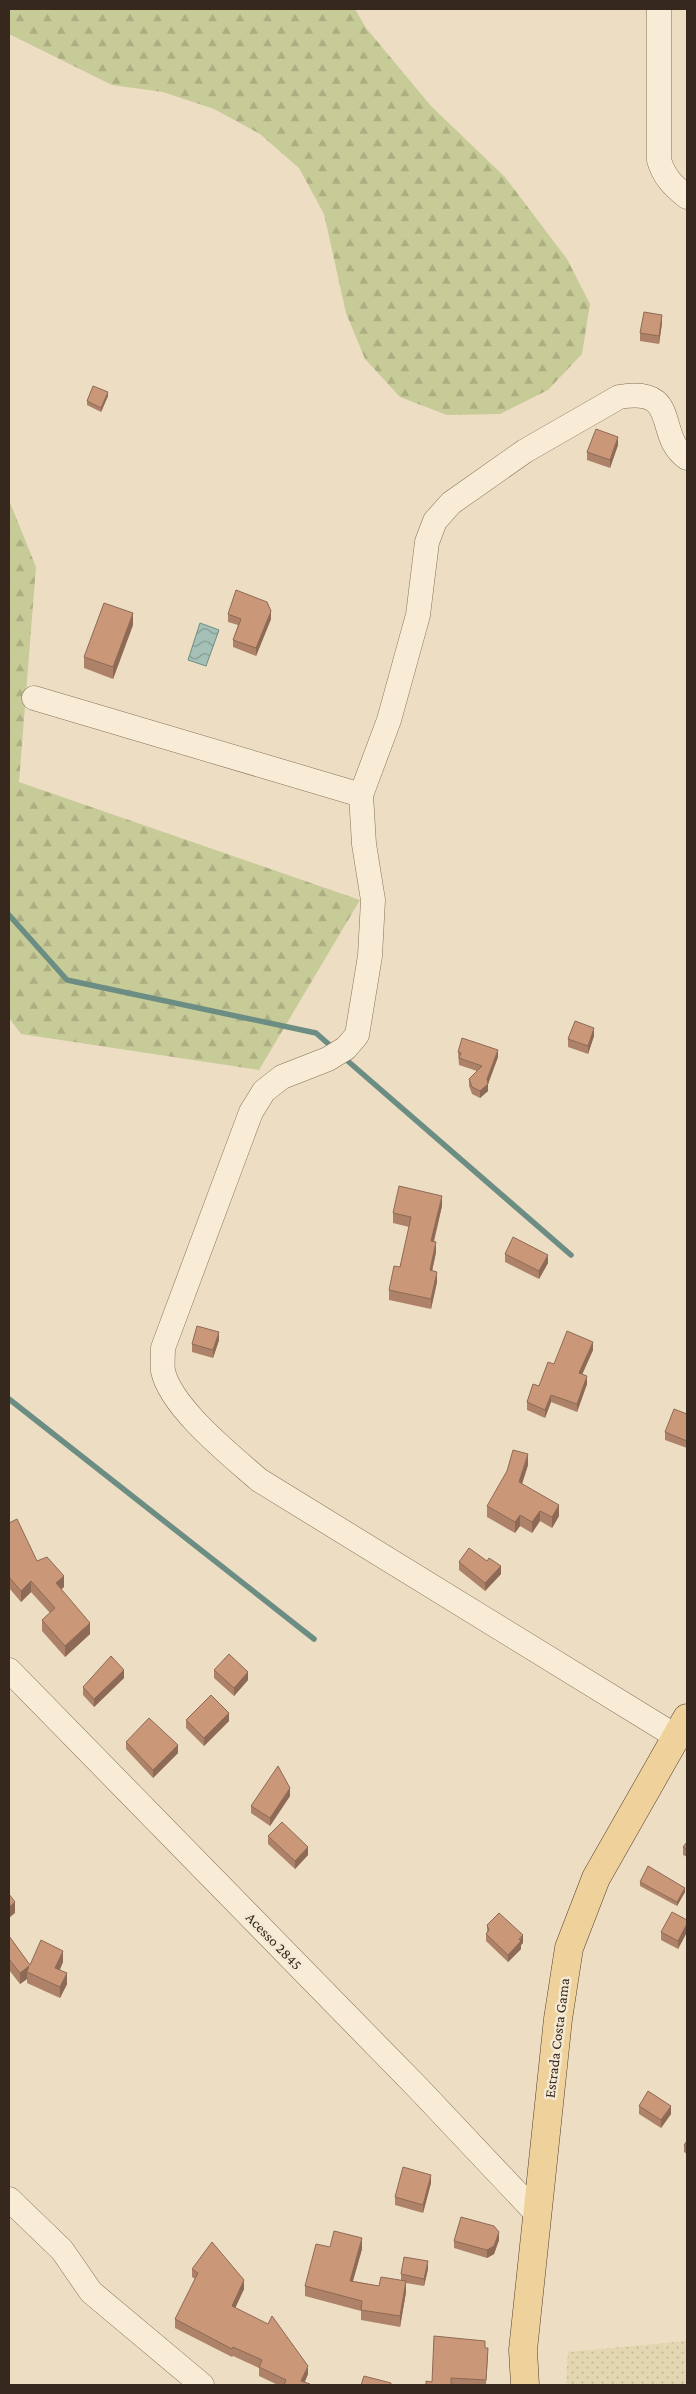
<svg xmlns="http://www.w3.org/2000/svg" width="696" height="2394" font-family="'Crimson Pro',serif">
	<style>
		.farmland { fill: url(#farmland-dots) }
		.forest { fill: url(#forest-firs) }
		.water { fill: url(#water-waves); stroke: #6c8d83 }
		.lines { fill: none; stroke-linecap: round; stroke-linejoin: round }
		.stream { stroke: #6c8d83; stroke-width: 5.5 }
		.minor-casing { stroke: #866f5a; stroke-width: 25 }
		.major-casing { stroke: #543e2e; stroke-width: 29 }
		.minor { stroke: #f8ecd6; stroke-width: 24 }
		.major { stroke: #efd19b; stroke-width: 28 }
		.wall { fill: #ae8268 }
		.shaded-wall { fill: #8d6a55 }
		.building { fill: #ca9779; stroke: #8d6a55 }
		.labels { text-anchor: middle; stroke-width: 5; stroke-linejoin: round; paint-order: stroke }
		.street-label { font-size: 15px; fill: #37281e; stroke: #f4e9d2 }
	</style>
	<defs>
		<pattern id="farmland-dots" width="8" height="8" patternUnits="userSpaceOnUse" patternTransform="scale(1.25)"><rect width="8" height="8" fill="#e2d7b0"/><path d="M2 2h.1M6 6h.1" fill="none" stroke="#c2b997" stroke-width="1.8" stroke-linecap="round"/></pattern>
		<pattern id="forest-firs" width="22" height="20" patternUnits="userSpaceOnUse" patternTransform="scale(1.25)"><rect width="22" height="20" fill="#c7cb97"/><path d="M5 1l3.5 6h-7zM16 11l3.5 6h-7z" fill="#acae82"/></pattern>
		<pattern id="water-waves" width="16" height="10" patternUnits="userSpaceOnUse" patternTransform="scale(1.25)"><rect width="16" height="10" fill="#a5c0b6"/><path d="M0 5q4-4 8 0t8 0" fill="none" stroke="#879c93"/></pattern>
	</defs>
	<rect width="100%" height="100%" fill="#eddec3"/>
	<polygon class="farmland" points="687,2341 687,2385 566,2385 568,2352"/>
	<g class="forest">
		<polygon points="9,9 355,9 366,28 431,106 505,177 567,259 590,304 582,354 548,390 500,414 447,415 400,397 365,359 346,313 324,214 299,168 260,134 214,109 163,92 112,85 9,34"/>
		<polygon points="9,500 36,567 19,782 360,900 259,1070 21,1034 9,1018"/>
	</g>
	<polygon class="water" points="200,623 219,630 206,666 188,660"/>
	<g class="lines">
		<g class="stream">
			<polyline points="9,915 67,980 316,1033 333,1048"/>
			<polyline points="342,1056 571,1255"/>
			<polyline points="9,1399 314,1639"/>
		</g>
		<defs>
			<g id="minor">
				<path d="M659 9V160C664 177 673 186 687 197"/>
				<polyline points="34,698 361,795"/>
				<polyline points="9,1670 419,2089 537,2214"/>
				<path d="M677 1737 259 1480C232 1456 171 1408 163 1371 162 1364 163 1355 163 1348L251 1112 264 1091 282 1077 328 1059 346 1048 357 1035 370 956 373 900 364 844 361 795 389 720 418 615 427 542 435 521 451 503 525 451 619 397C682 386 654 436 687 458"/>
				<polyline points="9,2199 62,2250 91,2292 202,2385"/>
			</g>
			<polyline id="major" points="525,2385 523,2350 558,2019 569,1948 596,1878 687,1718"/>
		</defs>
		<use href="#minor" class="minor-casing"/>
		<use href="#major" class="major-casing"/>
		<use href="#minor" class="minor"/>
		<use href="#major" class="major"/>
	</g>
	<g class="wall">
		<polygon points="662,323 659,344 640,341 640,333"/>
		<polygon points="108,396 101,412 87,405 87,401"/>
		<polygon points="618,445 610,468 587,460 587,452"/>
		<polygon points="228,614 271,619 256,656 233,647 233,640 238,625 228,622"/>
		<polygon points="133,625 113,679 84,668 84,657"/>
		<polygon points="594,1036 588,1054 568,1047 568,1039"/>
		<polygon points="458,1052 498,1057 488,1084 488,1091 480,1098 472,1094 469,1086 469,1079 477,1071 459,1065"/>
		<polygon points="442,1206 434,1242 436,1252 432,1271 437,1282 431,1309 389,1300 389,1290 400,1267 409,1227 393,1223 393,1213"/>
		<polygon points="505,1254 548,1263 539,1279 505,1262"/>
		<polygon points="219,1340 213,1358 192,1352 192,1344"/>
		<polygon points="593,1350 582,1375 587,1384 577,1412 551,1402 545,1418 527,1410 527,1402 554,1364"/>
		<polygon points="687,1414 687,1448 665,1440 665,1432"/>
		<polygon points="528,1465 522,1484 559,1516 552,1528 540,1521 532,1533 520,1526 515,1533 487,1517 487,1506"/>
		<polygon points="9,1523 37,1561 64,1587 61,1589 90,1634 65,1657 42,1631 42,1620 50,1613 31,1592 21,1602 9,1588"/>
		<polygon points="487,1561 501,1574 485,1591 459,1570 459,1562"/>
		<polygon points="214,1670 248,1680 234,1696 214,1678"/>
		<polygon points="124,1678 94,1707 83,1695 83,1687"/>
		<polygon points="186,1720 229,1721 204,1746 186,1728"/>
		<polygon points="126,1742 178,1753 153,1778 126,1749"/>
		<polygon points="290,1796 270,1826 251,1813 251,1806"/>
		<polygon points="268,1836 308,1855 295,1869 268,1844"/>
		<polygon points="687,1842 687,1857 683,1855 683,1847"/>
		<polygon points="640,1882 685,1892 677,1906 640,1886"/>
		<polygon points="687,1920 687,1932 678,1949 661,1940 661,1932"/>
		<polygon points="487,1925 523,1943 521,1945 521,1949 508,1962 486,1941 486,1934 487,1932"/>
		<polygon points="9,1936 30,1965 63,1962 60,1970 67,1984 60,1998 27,1983 27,1979 20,1984 9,1970"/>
		<polygon points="639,2106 671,2114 661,2128 639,2114"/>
		<polygon points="687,2141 687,2154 684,2152 684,2145"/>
		<polygon points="431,2183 423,2213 395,2205 395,2197"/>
		<polygon points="499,2240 494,2254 487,2258 454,2248 454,2241"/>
		<polygon points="330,2247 362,2249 353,2281 379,2286 401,2281 401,2274 428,2269 424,2286 406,2283 406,2292 400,2327 361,2320 361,2311 305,2296 305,2286"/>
		<polygon points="192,2269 244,2289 235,2308 308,2374 305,2382 310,2385 278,2385 259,2376 259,2368 233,2356 232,2357 175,2328 175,2319 195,2279 192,2277"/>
		<polygon points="485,2348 488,2357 486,2385 426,2385"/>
	</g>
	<g class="shaded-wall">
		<polygon points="662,315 662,323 659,344 659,336"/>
		<polygon points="108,392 108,396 101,412 101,408"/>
		<polygon points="618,437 618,445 610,468 610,460"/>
		<polygon points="271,611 271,619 256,656 256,648"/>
		<polygon points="133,613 133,625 113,679 113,667"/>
		<polygon points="594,1028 594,1036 588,1054 588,1046"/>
		<polygon points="498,1050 498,1057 488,1084 488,1091 480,1098 480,1091 487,1079"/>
		<polygon points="442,1196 442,1206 431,1251 431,1241"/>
		<polygon points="436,1242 436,1252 430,1281 430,1270"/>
		<polygon points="548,1255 548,1263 539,1279 539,1271"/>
		<polygon points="437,1272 437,1282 431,1309 431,1299"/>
		<polygon points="219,1332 219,1340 213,1358 213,1350"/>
		<polygon points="593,1342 593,1350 579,1381 579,1373"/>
		<polygon points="587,1376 587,1384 577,1412 577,1404"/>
		<polygon points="551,1395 551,1402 545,1418 545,1410"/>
		<polygon points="528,1454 528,1465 519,1493 519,1482"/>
		<polygon points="559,1505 559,1516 552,1528 552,1517"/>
		<polygon points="540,1511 540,1521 532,1533 532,1522"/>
		<polygon points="520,1515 520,1526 515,1533 515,1522"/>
		<polygon points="501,1566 501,1574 485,1591 485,1583"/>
		<polygon points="64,1576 64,1587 56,1594 56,1583"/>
		<polygon points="31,1581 31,1592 21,1602 21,1591"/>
		<polygon points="90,1623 90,1634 65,1657 65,1646"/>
		<polygon points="124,1670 124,1678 94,1707 94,1699"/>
		<polygon points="248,1672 248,1680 234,1696 234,1688"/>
		<polygon points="229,1713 229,1721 204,1746 204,1738"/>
		<polygon points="178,1745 178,1753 153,1778 153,1770"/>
		<polygon points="290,1788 290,1796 270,1826 270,1818"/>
		<polygon points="308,1847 308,1855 295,1869 295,1861"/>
		<polygon points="685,1888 685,1892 677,1906 677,1902"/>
		<polygon points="15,1902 15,1913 9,1918 9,1907"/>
		<polygon points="687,1924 687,1932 678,1949 678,1941"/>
		<polygon points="523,1935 523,1943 521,1945 521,1949 508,1962 508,1955"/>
		<polygon points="63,1951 63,1962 55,1979 55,1968"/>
		<polygon points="29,1966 27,1972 27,1979 20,1984 20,1973"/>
		<polygon points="67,1973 67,1984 60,1998 60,1987"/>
		<polygon points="671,2106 671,2114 661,2128 661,2120"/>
		<polygon points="431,2175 431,2183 423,2213 423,2205"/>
		<polygon points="499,2232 499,2240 494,2254 487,2258 487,2250"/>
		<polygon points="362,2238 362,2249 350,2291 350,2281"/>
		<polygon points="428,2261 428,2269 424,2286 424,2279"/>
		<polygon points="244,2280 244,2289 232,2315 232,2306"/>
		<polygon points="406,2281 406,2292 400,2327 400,2316"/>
		<polygon points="308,2366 308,2374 303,2385 301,2381"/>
	</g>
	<g class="building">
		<polygon points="644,312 662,315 659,336 640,333"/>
		<polygon points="93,386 108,392 101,408 87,401"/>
		<polygon points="596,429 618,437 610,460 587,452"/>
		<polygon points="236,590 267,602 271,611 256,648 233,640 241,619 228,614"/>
		<polygon points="104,603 133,613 113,667 84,657"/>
		<polygon points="575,1021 594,1028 588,1046 568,1039"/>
		<polygon points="462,1038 498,1050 487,1079 488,1084 480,1091 472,1087 469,1079 482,1066 459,1058 461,1053 458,1052"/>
		<polygon points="399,1186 442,1196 431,1241 436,1242 430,1270 437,1272 431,1299 389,1290 394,1266 400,1267 411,1217 393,1213"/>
		<polygon points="513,1237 548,1255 539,1271 505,1254"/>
		<polygon points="197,1326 219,1332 213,1350 192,1344"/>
		<polygon points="567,1331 593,1342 579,1373 587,1376 577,1404 551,1395 545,1410 527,1402 533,1384 539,1386 548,1362 554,1364"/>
		<polygon points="674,1409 687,1414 687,1441 665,1432"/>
		<polygon points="513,1450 528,1454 519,1482 559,1505 552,1517 540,1511 532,1522 520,1515 515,1522 487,1506 507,1471"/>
		<polygon points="17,1519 37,1561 47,1557 64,1576 56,1583 90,1623 65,1646 42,1620 55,1608 31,1581 21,1591 9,1577 9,1523"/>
		<polygon points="469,1548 487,1561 489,1558 501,1566 485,1583 459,1562"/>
		<polygon points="229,1654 248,1672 234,1688 214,1670"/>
		<polygon points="111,1656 124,1670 94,1699 83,1687"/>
		<polygon points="211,1695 229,1713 204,1738 186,1720"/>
		<polygon points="149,1718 178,1745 153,1770 126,1742"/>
		<polygon points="278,1766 290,1788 270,1818 251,1806"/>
		<polygon points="282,1822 308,1847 295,1861 268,1836"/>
		<polygon points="687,1842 687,1849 683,1847"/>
		<polygon points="648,1866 685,1888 677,1902 640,1882"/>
		<polygon points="9,1894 15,1902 9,1907"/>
		<polygon points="672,1912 687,1920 687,1924 678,1941 661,1932"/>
		<polygon points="499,1913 523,1935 519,1939 521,1941 508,1955 486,1934 489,1930 487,1925"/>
		<polygon points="9,1936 30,1965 41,1940 63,1951 55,1968 67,1973 60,1987 27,1972 29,1966 20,1973 9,1959"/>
		<polygon points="648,2091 671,2106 661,2120 639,2106"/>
		<polygon points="687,2141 687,2147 684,2145"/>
		<polygon points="403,2167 431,2175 423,2205 395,2197"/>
		<polygon points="461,2217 494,2226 499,2232 494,2246 487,2250 454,2241"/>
		<polygon points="334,2231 362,2238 350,2281 379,2286 381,2277 406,2281 400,2316 361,2310 362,2301 305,2286 316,2244 330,2247"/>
		<polygon points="212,2242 244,2280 232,2306 268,2324 272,2316 308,2366 301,2381 310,2384 310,2385 284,2385 286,2380 259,2367 262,2360 233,2347 232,2349 175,2319 198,2273 192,2269"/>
		<polygon points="404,2257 428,2261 424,2279 401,2274"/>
		<polygon points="434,2336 485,2341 485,2348 488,2348 486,2380 451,2378 451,2385 426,2385 426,2381 432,2382"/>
		<polygon points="364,2376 391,2383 391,2385 361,2385"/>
	</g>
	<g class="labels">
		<g class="street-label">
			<text transform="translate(274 1941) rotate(46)" y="5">Acesso 2845</text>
			<text transform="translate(557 2038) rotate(-83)" y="5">Estrada Costa Gama</text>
		</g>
	</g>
	<rect width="696" height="2394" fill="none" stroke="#37281e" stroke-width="20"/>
</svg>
